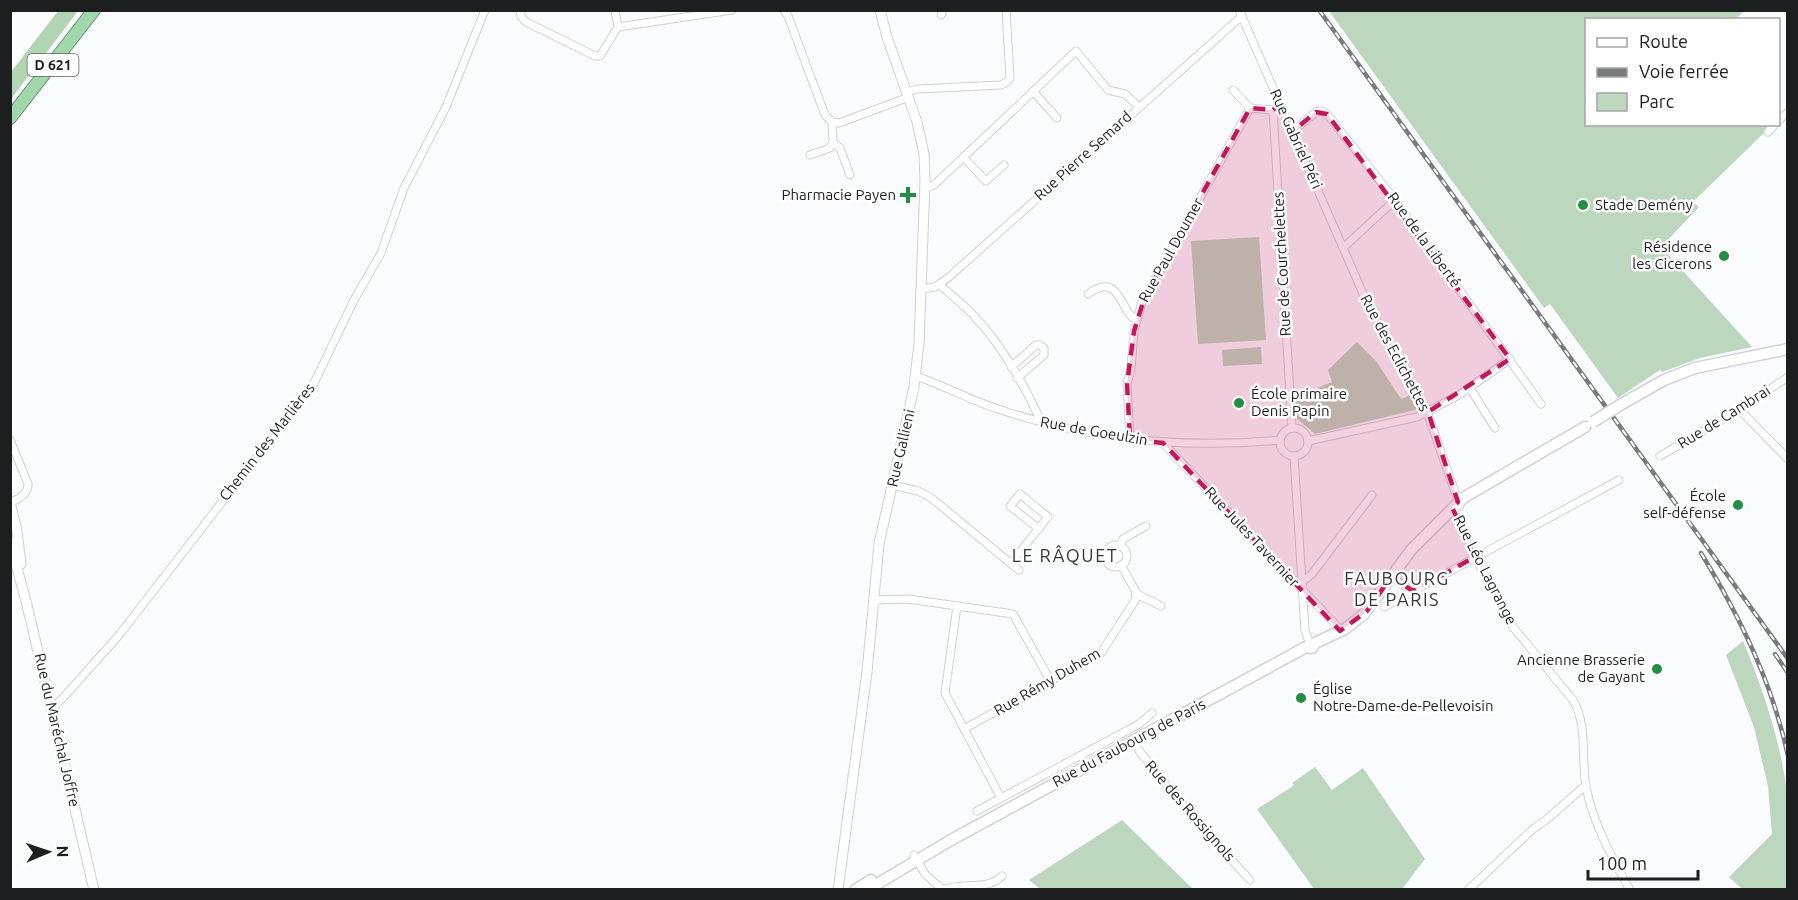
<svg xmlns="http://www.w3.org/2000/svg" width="1798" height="900" font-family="Ubuntu,sans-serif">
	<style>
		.green { fill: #bcd7bd }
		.forest { fill: #b2d6b3 }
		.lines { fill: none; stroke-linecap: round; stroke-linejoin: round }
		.minor-casing { stroke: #d0d0d8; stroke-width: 9 }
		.tertiary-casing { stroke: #d0d0d8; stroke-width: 11 }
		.secondary-casing { stroke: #d0d0d8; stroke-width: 13 }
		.trunk-casing { stroke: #63906e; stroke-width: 14 }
		.minor { stroke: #fff; stroke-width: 7 }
		.tertiary { stroke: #fff; stroke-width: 9 }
		.secondary { stroke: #fff; stroke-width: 10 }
		.trunk { stroke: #a0d8ac; stroke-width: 12 }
		.rail-casing { stroke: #797a7c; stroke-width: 4.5 }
		.rail { stroke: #fff; stroke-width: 2; stroke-dasharray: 7; stroke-linecap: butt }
		.secondary-bridge-casing { stroke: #d0d0d8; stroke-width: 13; stroke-linecap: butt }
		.secondary-bridge { stroke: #fff; stroke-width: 10 }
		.marked { fill: #c2185b; fill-opacity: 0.2; stroke: #c2185b; stroke-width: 4.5; stroke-dasharray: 12 8; stroke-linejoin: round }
		.poi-dot { fill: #248d44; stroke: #fff; stroke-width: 2 }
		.labels { text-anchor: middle; stroke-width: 5; stroke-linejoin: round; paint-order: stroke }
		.shield { fill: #fff; stroke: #616263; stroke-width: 1.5 }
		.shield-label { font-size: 14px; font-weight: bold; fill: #1d1e20 }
		.street-label { font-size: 15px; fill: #1d1e20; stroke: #fff }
		.poi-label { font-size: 15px; fill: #1d1e20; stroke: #fff; text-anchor: end }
		.quarter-label { font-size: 18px; letter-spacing: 1.5px; fill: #35353c; stroke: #fff }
	</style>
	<rect width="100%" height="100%" fill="#fafbfe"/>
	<g class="green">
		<polygon points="1329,11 1744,11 1736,19 1586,20 1586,124 1772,125 1693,202 1699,207 1661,247 1752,347 1700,358 1662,372 1660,370 1618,398 1550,304 1544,308"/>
		<polygon points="1259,237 1266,340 1198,344 1191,241"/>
		<polygon points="1357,342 1376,361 1401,399 1411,395 1419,409 1315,434 1295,417 1295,397 1332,382 1328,370"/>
		<polygon points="1261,347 1262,364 1223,366 1222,350"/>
		<path d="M1743 641C1763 689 1780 740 1787 792 1791 822 1788 859 1787 889H1742L1729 877 1772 834 1768 786 1754 727 1726 655Z"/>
		<polygon points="1315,767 1332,790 1363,768 1425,859 1402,889 1314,889 1257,809 1290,788 1294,785 1292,783"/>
		<polygon points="1122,820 1193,889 1040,889 1029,880"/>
	</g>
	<polygon class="forest" points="58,11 78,11 11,99 11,72"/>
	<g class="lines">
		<defs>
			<g id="minor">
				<polyline points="520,10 521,16 526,22 595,56 600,56 618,27"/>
				<polyline points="615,10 618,27 732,10"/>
				<polyline points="784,10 788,16 825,115 832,122 839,123 909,97"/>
				<polyline points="1239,10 1368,305 1427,412 1460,506"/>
				<polyline points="941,15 943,10"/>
				<polyline points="1233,90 1250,108"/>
				<polyline points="907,92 918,89 1001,85 1007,82 1010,78 1006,10"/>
				<polyline points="1034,92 1057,118"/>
				<polyline points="1276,108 1273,110 1292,428"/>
				<polyline points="1778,121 1788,112"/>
				<polyline points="832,122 833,142 840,148 850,175"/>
				<polyline points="1293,131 1316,112 1321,111 1327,114 1395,200 1541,404"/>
				<polyline points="1768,132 1775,124"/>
				<polyline points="810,155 830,148 833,142"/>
				<polyline points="964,158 986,181 1004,165"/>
				<polyline points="925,189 935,184 1076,51 1108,90 1125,94 1139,107"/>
				<polyline points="1343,248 1395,200"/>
				<path d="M940 285C951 295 964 305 974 316 999 341 1027 389 1041 422"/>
				<polyline points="921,289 935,287 949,277 1242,16"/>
				<path d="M1088 294C1120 270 1120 312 1136 320"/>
				<polyline points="1011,367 1036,345 1040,345 1044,348 1044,355 1017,378"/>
				<path d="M916 376C945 386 972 401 1001 410 1091 440 1185 449 1280 440"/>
				<polyline points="1470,388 1495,428"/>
				<polyline points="1739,409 1788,459"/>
				<circle cx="1294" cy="442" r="14"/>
				<polyline points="1130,439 1127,384 1131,369 1134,331 1142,302 1250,108 1273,110"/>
				<path d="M10 440 28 484C28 494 20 499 10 502"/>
				<polyline points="1308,441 1417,417 1459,395 1510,359"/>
				<polyline points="1163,443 1336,625 1340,631"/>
				<polyline points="1294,456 1305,630 1308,639"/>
				<polyline points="1660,456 1737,411 1788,377"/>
				<polyline points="892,485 918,491 930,497 1019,570"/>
				<path d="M1452 507 1475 557 1513 627 1573 700C1588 726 1581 758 1586 787 1593 823 1612 858 1630 890"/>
				<circle cx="1116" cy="556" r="11"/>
				<polyline points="1120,546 1123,539 1146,526"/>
				<polyline points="1011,563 1048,517 1020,494 1010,506 1039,529"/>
				<polyline points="1391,577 1413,591"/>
				<polyline points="1302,582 1312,574 1372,495"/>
				<polyline points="1137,594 1161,606"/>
				<polyline points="874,600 908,599 1013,614 1051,682"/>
				<polyline points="957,606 945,693 1001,798"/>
				<polyline points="1384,607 1619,480"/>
				<polyline points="52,708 63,698 120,634 314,383 354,300 381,253 404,188 446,107 485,10"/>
				<polyline points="964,729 1101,653 1136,599 1135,590 1121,565"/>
				<polyline points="1133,741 1140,752 1196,821 1250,880"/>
				<polyline points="977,811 1139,724 1152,713"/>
				<polyline points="914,855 925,874 943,890"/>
				<path d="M943 890C962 881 986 892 1002 876"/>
				<polyline points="1468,890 1533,829 1546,820 1586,785"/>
			</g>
			<g id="tertiary">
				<polyline points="10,502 17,531 21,564"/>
				<polyline points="10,542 27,605 94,890"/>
				<polyline points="838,890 867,672 879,544 914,387 919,343 925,181 924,154 917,122 887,37 880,10"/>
			</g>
			<g id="secondary">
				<polyline points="1620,405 1664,380 1695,368 1788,349"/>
				<polyline points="855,890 871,880"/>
				<polyline points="867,890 951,840 1306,647 1312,648 1315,643 1345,629 1364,614 1411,550 1463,498 1585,427"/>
			</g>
			<polyline id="trunk" points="10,118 94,10"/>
		</defs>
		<use href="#minor" class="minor-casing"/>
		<use href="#tertiary" class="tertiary-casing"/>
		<use href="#secondary" class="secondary-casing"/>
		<use href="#trunk" class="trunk-casing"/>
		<use href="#minor" class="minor"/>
		<use href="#tertiary" class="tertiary"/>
		<use href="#secondary" class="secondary"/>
		<use href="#trunk" class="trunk"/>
		<defs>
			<g id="rail">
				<polyline points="1319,10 1788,659"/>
				<path d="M1701 553C1740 617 1772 682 1788 756"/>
				<polyline points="1775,654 1788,673"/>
			</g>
		</defs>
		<use href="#rail" class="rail-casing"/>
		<use href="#rail" class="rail"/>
		<defs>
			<polyline id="secondary-bridge" points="1593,422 1620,405"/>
		</defs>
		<use href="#secondary-bridge" class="secondary-bridge-casing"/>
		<use href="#secondary-bridge" class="secondary-bridge"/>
	</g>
	<path class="marked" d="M1281 103 1293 131 1316 112 1327 114 1510 359 1428 412 1458 502 1452 507 1475 557 1413 591 1391 577 1367 611 1340 631 1163 443 1130 439 1127 384 1134 331 1145 296 1250 108 1273 110Z"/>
	<g class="poi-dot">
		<path d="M905 186h6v6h6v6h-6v6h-6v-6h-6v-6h6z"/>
		<circle cx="1583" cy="205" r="6"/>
		<circle cx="1724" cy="256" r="6"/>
		<circle cx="1239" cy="403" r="6"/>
		<circle cx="1738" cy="505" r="6"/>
		<circle cx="1657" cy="669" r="6"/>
		<circle cx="1301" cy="698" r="6"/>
	</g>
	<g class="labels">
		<rect class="shield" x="27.5" y="54" width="51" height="22" rx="4.5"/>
		<g class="shield-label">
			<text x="53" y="70">D 621</text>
		</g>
		<g class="street-label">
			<text transform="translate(1296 139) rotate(66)" y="5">Rue Gabriel Péri</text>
			<text transform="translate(1083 156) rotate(-42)" y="5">Rue Pierre Semard</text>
			<text transform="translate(1424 240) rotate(54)" y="5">Rue de la Liberté</text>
			<text transform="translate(1171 250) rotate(-61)" y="5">Rue Paul Doumer</text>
			<text transform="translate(1282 264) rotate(-93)" y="5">Rue de Courchelettes</text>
			<text transform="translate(1395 353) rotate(62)" y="5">Rue des Eclichettes</text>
			<text transform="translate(1724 417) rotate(-32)" y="5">Rue de Cambrai</text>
			<text transform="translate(1094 431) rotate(10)" y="5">Rue de Goeulzin</text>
			<text transform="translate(267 442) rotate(-52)" y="5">Chemin des Marlières</text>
			<text transform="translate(901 448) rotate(-77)" y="5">Rue Gallieni</text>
			<text transform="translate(1252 537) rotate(47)" y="5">Rue Jules Tavernier</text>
			<text transform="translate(1485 570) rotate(63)" y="5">Rue Léo Lagrange</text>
			<text transform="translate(1047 682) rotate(-30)" y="5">Rue Rémy Duhem</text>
			<text transform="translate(57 730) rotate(77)" y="5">Rue du Maréchal Joffre</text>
			<text transform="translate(1129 743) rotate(-28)" y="5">Rue du Faubourg de Paris</text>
			<text transform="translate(1190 811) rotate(49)" y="5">Rue des Rossignols</text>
		</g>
		<g class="poi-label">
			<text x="896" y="200">Pharmacie Payen</text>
			<text x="1595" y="210" text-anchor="start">Stade Demény</text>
			<text x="1712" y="252">Résidence<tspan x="1712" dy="17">les Cicerons</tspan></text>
			<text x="1251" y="399" text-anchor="start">École primaire<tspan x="1251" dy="17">Denis Papin</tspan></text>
			<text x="1726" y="501">École<tspan x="1726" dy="17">self-défense</tspan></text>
			<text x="1645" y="665">Ancienne Brasserie<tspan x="1645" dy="17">de Gayant</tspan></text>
			<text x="1313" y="694" text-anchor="start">Église<tspan x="1313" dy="17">Notre-Dame-de-Pellevoisin</tspan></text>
		</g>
		<g class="quarter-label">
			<text x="1065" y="562">LE RÂQUET</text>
			<text x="1397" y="585">FAUBOURG<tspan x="1397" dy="21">DE PARIS</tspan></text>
		</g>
	</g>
	<rect width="1798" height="900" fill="none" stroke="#1d1e20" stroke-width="24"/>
	<rect x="1585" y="18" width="195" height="108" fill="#ffffff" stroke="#a5a5a6" stroke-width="1.5"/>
	<rect x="1597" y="38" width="30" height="9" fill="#ffffff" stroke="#a5a5a6" stroke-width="1.5"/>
	<text x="1639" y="48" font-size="18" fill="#1d1e20">Route</text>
	<rect x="1597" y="68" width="30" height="9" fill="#797a7c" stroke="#a5a5a6" stroke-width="1.5"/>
	<text x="1639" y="78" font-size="18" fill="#1d1e20">Voie ferrée</text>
	<rect x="1597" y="93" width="30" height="18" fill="#bcd7bd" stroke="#a5a5a6" stroke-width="1.5"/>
	<text x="1639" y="108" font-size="18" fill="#1d1e20">Parc</text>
	<g transform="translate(48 852) rotate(88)" stroke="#ffffff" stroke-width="4.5" paint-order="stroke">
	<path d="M0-4.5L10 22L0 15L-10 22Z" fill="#1d1e20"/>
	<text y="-9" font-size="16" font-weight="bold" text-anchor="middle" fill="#1d1e20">N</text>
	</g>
	<path d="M1588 870v9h110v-9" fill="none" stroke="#1d1e20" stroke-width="3"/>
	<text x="1597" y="870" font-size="18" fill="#1d1e20" stroke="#ffffff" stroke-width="4.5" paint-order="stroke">100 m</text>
</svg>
